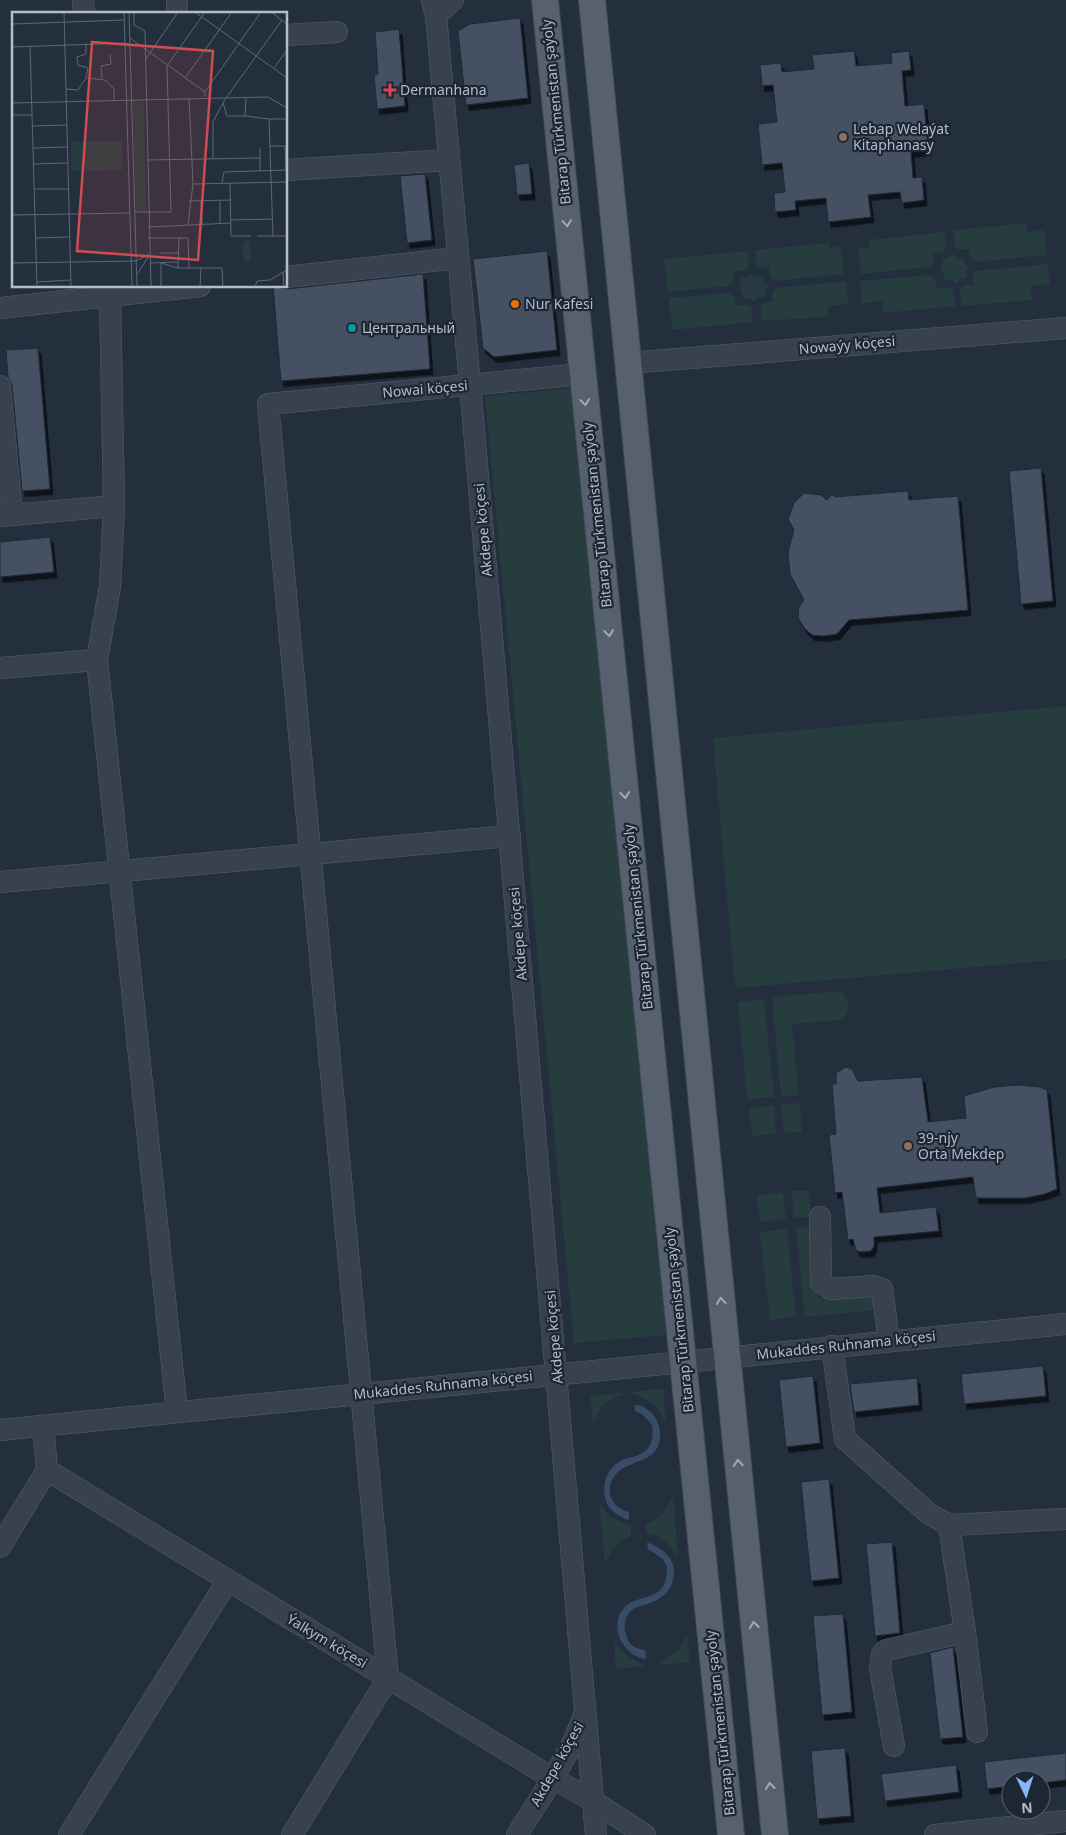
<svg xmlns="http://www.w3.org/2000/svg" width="1066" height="1835" font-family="'Noto Sans',sans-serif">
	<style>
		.green { fill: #263c3f }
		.water { fill: #394c67 }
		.building { fill: #455162; stroke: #1f2835; filter: url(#shadow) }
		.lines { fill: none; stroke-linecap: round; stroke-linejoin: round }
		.minor-casing { stroke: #565f6c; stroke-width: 22 }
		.major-casing { stroke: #414a57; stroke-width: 28 }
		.minor { stroke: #38414e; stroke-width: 21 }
		.major { stroke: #56606e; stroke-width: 26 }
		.oneway { stroke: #a1aab7 }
		.health-dot { fill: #e0444e; stroke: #1d2633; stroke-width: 2 }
		.education-dot { fill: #8d6e63; stroke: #1d2633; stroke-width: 2 }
		.food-dot { fill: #e8710a; stroke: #1d2633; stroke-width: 2 }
		.culture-dot { fill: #0f9aa8; stroke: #1d2633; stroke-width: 2 }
		.labels { text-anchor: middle; stroke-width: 4.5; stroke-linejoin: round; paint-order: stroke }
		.poi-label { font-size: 14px; fill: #b4bcc9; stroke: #1d2633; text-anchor: start }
		.street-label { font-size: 14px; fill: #b4bcc9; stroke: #1d2633 }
		.inset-road { fill: none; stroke: #5e6776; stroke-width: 1 }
		.view { fill: #ce4d50; fill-opacity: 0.15; stroke: #ce4d50; stroke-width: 2.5 }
		.inset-edge { fill: none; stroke: #b4bcc9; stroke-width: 2.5 }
	</style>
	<defs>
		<filter id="shadow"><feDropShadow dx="3" dy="5.5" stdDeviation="0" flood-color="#0009"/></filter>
	</defs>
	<rect width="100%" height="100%" fill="#242f3e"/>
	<g class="green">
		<polygon points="1025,223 1027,232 1044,230 1047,255 976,262 970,258 970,249 959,249 955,246 953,230"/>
		<polygon points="945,232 946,247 942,252 933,253 934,262 929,267 861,274 858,248 869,247 869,240"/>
		<polygon points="829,243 830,248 841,246 844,274 775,281 770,277 769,267 760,268 756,265 755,250"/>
		<polygon points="747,251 749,266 745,270 733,271 734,280 729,286 668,292 664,259"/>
		<polygon points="953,254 958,259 964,258 965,265 969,268 966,272 966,278 960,278 956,284 951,280 944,280 944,273 939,269 943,264 943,259 949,258"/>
		<polygon points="1048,264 1050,284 1031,286 1032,300 962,306 960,290 963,285 974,285 973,275 977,271"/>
		<polygon points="751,273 755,277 763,276 763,282 769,286 765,289 766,296 758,297 754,302 750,298 743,298 742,292 738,288 741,284 741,278 747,278"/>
		<polygon points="929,275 936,280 937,289 948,287 953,291 955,306 883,313 882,301 862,303 860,281"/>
		<polygon points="846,281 849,304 828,306 829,317 762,321 761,307 763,303 773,302 772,293 776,288"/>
		<polygon points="730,293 735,297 736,305 748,305 752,308 753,322 672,330 669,298"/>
		<polygon points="575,388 666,1335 574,1343 485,396"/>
		<polygon points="1066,706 1066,959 735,988 713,738"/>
		<path d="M840 991C850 997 850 1007 846 1016L839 1020 792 1024 799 1095 781 1097 772 997Z"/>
		<polygon points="764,999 774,1097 747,1099 738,1002"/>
		<polygon points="800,1103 802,1132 784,1133 781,1104"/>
		<polygon points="774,1105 776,1134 752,1136 749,1108"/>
		<polygon points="809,1190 811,1217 794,1218 792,1191"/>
		<polygon points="783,1193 786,1219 760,1222 757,1195"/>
		<polygon points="811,1227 818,1298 870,1294 875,1295 876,1310 805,1317 796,1228"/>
		<polygon points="787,1229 796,1317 770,1320 760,1232"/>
		<polygon points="663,1389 666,1422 655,1405 644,1398 628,1392"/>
		<path d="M623 1393 622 1395C605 1399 597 1410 593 1426L590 1396Z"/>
		<path d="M673 1496 678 1557C671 1546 661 1535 647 1534L645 1524C660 1520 666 1509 673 1496Z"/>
		<path d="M599 1502C607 1515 615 1522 631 1525V1536C618 1540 609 1552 605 1564Z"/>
		<polygon points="687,1633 690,1662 658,1665 680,1648"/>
		<path d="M614 1641C622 1654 633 1660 647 1666L616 1669Z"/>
	</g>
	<g class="water">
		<path d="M635 1405C642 1404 649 1410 654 1416 659 1423 660 1430 660 1438 658 1463 631 1459 617 1473 603 1487 610 1508 629 1512V1520C618 1516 607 1510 605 1497 602 1483 608 1467 621 1461 631 1456 642 1457 649 1447 653 1441 653 1433 652 1425L642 1414 635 1411Z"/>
		<path d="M647 1542C660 1548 674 1555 674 1572 674 1589 663 1599 647 1604 641 1606 634 1607 630 1612 623 1619 624 1629 627 1638 630 1646 636 1649 645 1650L646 1659C622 1657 607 1623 626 1606 636 1597 652 1599 661 1589 666 1583 667 1575 667 1567L663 1559 648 1549Z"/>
	</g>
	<g class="building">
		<polygon points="520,18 528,98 466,105 458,31 470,24"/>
		<polygon points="399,29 405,106 377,109 374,75 378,74 375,32"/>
		<polygon points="854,51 856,66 892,63 891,53 909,51 911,70 902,71 905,106 924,104 928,150 911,152 913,178 922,177 924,200 902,203 900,192 868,195 871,217 828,222 826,198 795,201 796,210 775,212 774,193 785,192 782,163 762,165 758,124 777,122 773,85 762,86 760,65 781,63 782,72 814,69 812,55"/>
		<polygon points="529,163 532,194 517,195 514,165"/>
		<polygon points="425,174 432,240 407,243 400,176"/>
		<polygon points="547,251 557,350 494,357 483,348 473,259"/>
		<polygon points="423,274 430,369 281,381 273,286 287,289"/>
		<polygon points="38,348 50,489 22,491 12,385 8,377 6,350"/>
		<polygon points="1041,468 1053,601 1021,604 1009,471"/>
		<polygon points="908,491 909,500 958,496 968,610 849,620 837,634 823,636 812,635 805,629 798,618 799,607 804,600 790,574 788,552 794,530 788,519 794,503 804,493 821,495 827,500 832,494 835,497"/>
		<polygon points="50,537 54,572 0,577 0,542"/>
		<polygon points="846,1067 852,1069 858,1081 922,1077 928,1122 966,1118 964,1096 981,1091 994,1087 1019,1085 1040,1087 1047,1090 1057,1189 1045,1194 1025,1198 976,1198 973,1177 877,1188 880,1213 936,1207 939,1231 874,1237 874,1246 871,1251 860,1252 856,1250 853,1239 848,1240 842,1192 835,1193 829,1135 836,1134 832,1084 836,1084 836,1073"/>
		<polygon points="1043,1366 1046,1396 964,1404 961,1374"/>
		<polygon points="813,1376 820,1443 786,1447 779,1380"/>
		<polygon points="917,1378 919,1405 854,1412 850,1384"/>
		<polygon points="829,1479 839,1578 811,1581 801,1482"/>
		<polygon points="892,1542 900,1633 875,1636 866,1544"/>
		<polygon points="843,1614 852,1712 822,1715 813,1616"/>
		<polygon points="953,1647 963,1737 940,1739 930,1653"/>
		<polygon points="845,1748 851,1816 817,1819 811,1751"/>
		<polygon points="1066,1753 1066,1780 1041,1783 1041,1780 1011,1780 1011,1786 987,1789 984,1762"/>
		<polygon points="956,1765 959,1792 885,1801 881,1774"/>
	</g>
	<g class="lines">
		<defs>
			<g id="minor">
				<polyline points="83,0 84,14"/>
				<polyline points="177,0 177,14"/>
				<polyline points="432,0 436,16 470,384 596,1835"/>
				<polyline points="436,16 453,0"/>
				<polyline points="286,35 337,32"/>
				<polyline points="286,170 449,160"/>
				<polyline points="286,277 458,258"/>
				<polyline points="0,308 200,286"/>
				<polyline points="628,363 1066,328"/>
				<polyline points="0,386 12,515"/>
				<polyline points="0,516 114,506"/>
				<polyline points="97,660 110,586 114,506 110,296"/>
				<polyline points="0,668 97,660 177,1412"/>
				<polyline points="0,882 510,836"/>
				<polyline points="820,1217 821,1282 831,1289 874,1286 882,1289 889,1341"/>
				<polyline points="832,1346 845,1439 928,1513 949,1525 1066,1519"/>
				<polyline points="43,1426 47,1470 552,1778 593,1801 645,1835"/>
				<polyline points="0,1430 1066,1324"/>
				<polyline points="0,1547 47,1470"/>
				<polyline points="965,1632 977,1732"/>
				<polyline points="894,1746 880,1668 882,1654 886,1650 965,1632 949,1525"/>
				<polyline points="69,1835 228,1580"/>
				<polyline points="292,1835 388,1678 268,404 583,374"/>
				<path d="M517 1835C541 1796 569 1758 584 1715"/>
				<polyline points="935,1835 1066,1821"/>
			</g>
			<g id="major">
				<polyline points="545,0 731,1835"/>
				<polyline points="592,0 775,1835"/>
			</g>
		</defs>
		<use href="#minor" class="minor-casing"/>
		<use href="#major" class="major-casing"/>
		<use href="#minor" class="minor"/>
		<use href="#major" class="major"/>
	</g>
	<defs><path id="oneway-chevron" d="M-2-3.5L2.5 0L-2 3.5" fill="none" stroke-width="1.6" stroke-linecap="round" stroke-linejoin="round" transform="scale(1.25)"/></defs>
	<g class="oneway">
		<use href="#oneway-chevron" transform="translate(567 223) rotate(84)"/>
		<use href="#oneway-chevron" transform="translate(585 402) rotate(84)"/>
		<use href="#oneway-chevron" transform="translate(609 633) rotate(84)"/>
		<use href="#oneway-chevron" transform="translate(625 795) rotate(84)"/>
		<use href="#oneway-chevron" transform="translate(721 1301) rotate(-96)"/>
		<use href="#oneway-chevron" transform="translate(738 1463) rotate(-96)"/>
		<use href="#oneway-chevron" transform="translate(754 1625) rotate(-96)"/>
		<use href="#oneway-chevron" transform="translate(770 1786) rotate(-96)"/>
	</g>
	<path class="health-dot" d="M387.5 82.5h5v5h5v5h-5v5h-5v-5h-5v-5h5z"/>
	<g class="education-dot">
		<circle cx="843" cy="137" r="5"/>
		<circle cx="908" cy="1146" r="5"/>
	</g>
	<circle class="food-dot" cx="515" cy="304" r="5"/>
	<circle class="culture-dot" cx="352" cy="328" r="5"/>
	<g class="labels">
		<g class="poi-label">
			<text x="400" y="95">Dermanhana</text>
			<text x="853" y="134">Lebap Welaýat<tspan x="853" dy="16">Kitaphanasy</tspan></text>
			<text x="525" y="309">Nur Kafesi</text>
			<text x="362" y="333">Центральный</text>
			<text x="918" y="1143">39-njy<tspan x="918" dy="16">Orta Mekdep</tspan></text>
		</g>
		<g class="street-label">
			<text transform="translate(556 112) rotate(-96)" y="5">Bitarap Türkmenistan şaýoly</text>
			<text transform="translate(847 345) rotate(-5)" y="5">Nowaýy köçesi</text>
			<text transform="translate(425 389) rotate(-5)" y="5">Nowai köçesi</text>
			<text transform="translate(597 515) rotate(-96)" y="5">Bitarap Türkmenistan şaýoly</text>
			<text transform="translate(483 530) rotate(-95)" y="5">Akdepe köçesi</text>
			<text transform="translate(638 917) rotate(-96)" y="5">Bitarap Türkmenistan şaýoly</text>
			<text transform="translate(518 934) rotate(-95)" y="5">Akdepe köçesi</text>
			<text transform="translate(679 1320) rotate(-96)" y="5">Bitarap Türkmenistan şaýoly</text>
			<text transform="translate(554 1337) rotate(-95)" y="5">Akdepe köçesi</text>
			<text transform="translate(846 1345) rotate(-6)" y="5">Mukaddes Ruhnama köçesi</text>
			<text transform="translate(443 1385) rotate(-6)" y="5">Mukaddes Ruhnama köçesi</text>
			<text transform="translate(327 1641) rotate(31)" y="5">Ýalkym köçesi</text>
			<text transform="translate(720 1723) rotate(-96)" y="5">Bitarap Türkmenistan şaýoly</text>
			<text transform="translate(557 1764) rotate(-61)" y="5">Akdepe köçesi</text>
		</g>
	</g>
	<g transform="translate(12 12)">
		<rect width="275" height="275" fill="#242f3e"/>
		<path d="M121 90H132L134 199H124ZM110 129 111 158 59 159V130ZM234 228 238 230 239 247 236 251 231 248V231Z" fill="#263c3f"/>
		<path class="inset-road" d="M52 0 59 275M112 0 120 275M117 0 125 275M130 0 122 1V13L133 19 139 275M183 0 275 66M259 0 275 12M0 12 112 8M118 26 193 80V85M18 34 25 275M0 35 114 31M134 47 166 0M262 56 275 38M75 66 93 68 102 77V88M173 66 220 0M90 67 89 54 99 52 98 42M54 77 66 78 74 66 76 56 66 53 65 45 74 42V32M193 80 249 0M234 85 233 104 257 107M177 86 181 172 275 170M0 91 256 85 275 96M211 91 215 104H233M0 103H20M21 114 55 113M258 134H275M273 134 274 158M21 136 55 135M248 136V159M201 147V110L212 89 270 8M135 148 248 146M21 152 56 151M210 171 212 160 275 158M218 171 219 224H239M22 177H57M177 189 219 188M189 189 190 213M123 200H159L155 54 193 0M0 203 118 201M219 208 261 207M208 212V189M176 213 181 172M136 215 219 211M245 224H275M261 224 257 107H275M24 226 58 225M136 226H176L177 256M167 226 166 256H189L188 275M148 241H166M0 251 124 249 137 242M138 251 166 250M189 256H210L211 275M271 260 272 275M126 261 136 245M25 270 59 268M149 275V251L166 256M243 275 245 269 258 268 275 258"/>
		<path class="view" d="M80 30 201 39 186 248 65 239Z"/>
		<rect width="275" height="275" class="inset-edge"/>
	</g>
	<g transform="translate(1026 1795) rotate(176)"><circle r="24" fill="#1d2633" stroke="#59626f"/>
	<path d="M0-4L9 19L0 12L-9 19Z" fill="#8ab4f8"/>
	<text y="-8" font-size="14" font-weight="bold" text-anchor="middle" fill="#b4bcc9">N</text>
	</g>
</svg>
